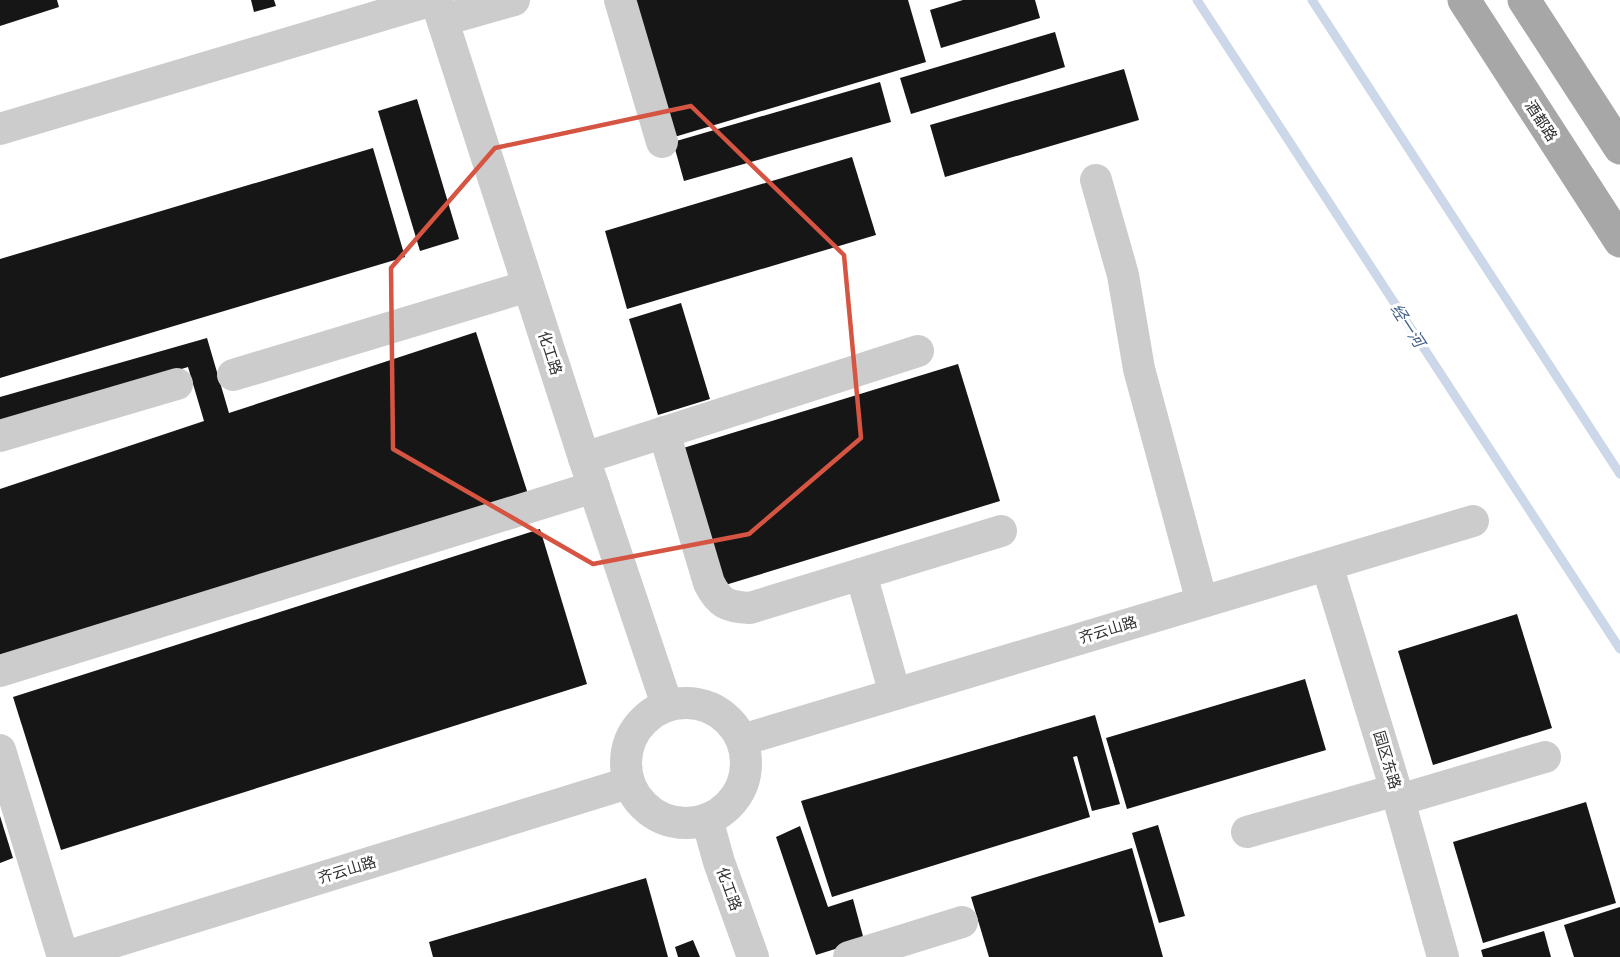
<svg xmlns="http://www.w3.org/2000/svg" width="1620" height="957" font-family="'Golos Text','Noto Sans SC',sans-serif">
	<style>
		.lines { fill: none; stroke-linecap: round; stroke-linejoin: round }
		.stream { stroke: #ccd8e9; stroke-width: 9 }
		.building { fill: #161616 }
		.minor { stroke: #ccc; stroke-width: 32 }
		.major { stroke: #a7a7a7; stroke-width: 33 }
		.marked { fill: none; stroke: #d65442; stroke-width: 4.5; stroke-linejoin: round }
		.labels { text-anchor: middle; stroke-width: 6; stroke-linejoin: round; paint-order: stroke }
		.street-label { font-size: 15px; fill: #2f2f2f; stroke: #fff }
		.water-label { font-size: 16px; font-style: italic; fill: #44618a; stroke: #fff }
	</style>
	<rect width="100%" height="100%" fill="#fff"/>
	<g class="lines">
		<g class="stream">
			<polyline points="1197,0 1620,649"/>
			<polyline points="1312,0 1620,474"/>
		</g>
	</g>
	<g class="building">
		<polygon points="0,0 57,0 59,7 0,26"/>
		<polygon points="251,0 274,0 276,6 254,12"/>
		<polygon points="630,0 908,0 926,62 671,138"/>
		<polygon points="963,0 1035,0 1040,18 941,48 930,10"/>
		<polygon points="1055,32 1065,67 911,114 900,78"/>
		<polygon points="1124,69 1139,120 945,177 930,125"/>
		<polygon points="880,82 891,122 684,181 673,142"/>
		<polygon points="417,99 459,239 420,251 378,111"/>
		<polygon points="373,148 405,257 0,378 0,259"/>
		<polygon points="852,157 876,235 627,309 605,231"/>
		<polygon points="681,303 710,399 658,415 629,319"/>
		<polygon points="476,332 528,494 0,658 0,489 204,421 188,367 0,424 0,397 207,338 229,413"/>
		<polygon points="958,364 1000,501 722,586 680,449"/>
		<polygon points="540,529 587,684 61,850 13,697"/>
		<polygon points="1517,614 1552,728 1433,765 1398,651"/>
		<polygon points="1305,679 1326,750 1127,809 1106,738"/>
		<polygon points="1095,715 1120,804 1092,811 1077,756 1073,757 1090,817 832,897 801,801"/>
		<polygon points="1586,802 1616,903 1483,943 1453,842"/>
		<polygon points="0,816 13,858 0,863"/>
		<polygon points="1158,825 1185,916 1159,923 1132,833"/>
		<polygon points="800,826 828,907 853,899 864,940 816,955 776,837"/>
		<polygon points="1132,848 1163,957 989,957 971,897"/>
		<polygon points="646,878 668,957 433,957 429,942"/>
		<polygon points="1620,907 1620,957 1574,957 1564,925"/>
		<polygon points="1544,931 1551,957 1483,957 1481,950"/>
		<polygon points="693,940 700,957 678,957 675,947"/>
	</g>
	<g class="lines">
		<g class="minor">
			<polyline points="436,0 584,458 667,705"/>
			<polyline points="620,0 662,142"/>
			<polyline points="443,20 514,0"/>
			<polyline points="0,129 433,0"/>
			<polyline points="1096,180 1123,275 1139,369 1202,602"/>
			<polyline points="233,375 528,286"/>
			<path d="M664 432 709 583C719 603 727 607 750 608L1001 531"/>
			<polyline points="0,436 177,384"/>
			<polyline points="584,458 918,351"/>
			<polyline points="1327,565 1399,800 1443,957"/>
			<polyline points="861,574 895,694"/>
			<polyline points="0,671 594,487"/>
			<circle cx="686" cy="763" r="60"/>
			<polyline points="742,740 1473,521"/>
			<polyline points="0,750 63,957"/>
			<polyline points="1399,800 1545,757"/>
			<polyline points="707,819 719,862 753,957"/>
			<polyline points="1247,832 1396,790"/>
			<polyline points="65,957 628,783"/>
			<polyline points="849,957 962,922"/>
		</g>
		<g class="major">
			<polyline points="1464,0 1620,241"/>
			<polyline points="1524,0 1620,148"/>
		</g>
	</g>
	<path class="marked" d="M691 106 844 255 861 438 749 534 593 564 393 449 391 268 495 148Z"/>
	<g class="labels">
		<g class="street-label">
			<text transform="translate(1541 121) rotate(57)" y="5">酒都路</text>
			<text transform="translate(550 353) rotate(72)" y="5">化工路</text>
			<text transform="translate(1108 630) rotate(-17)" y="5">齐云山路</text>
			<text transform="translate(1387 760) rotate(73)" y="5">园区东路</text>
			<text transform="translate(347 870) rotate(-17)" y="5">齐云山路</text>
			<text transform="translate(729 889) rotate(70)" y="5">化工路</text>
		</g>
		<g class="water-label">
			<text transform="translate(1408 325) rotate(57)" y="6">经一河</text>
		</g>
	</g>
</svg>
